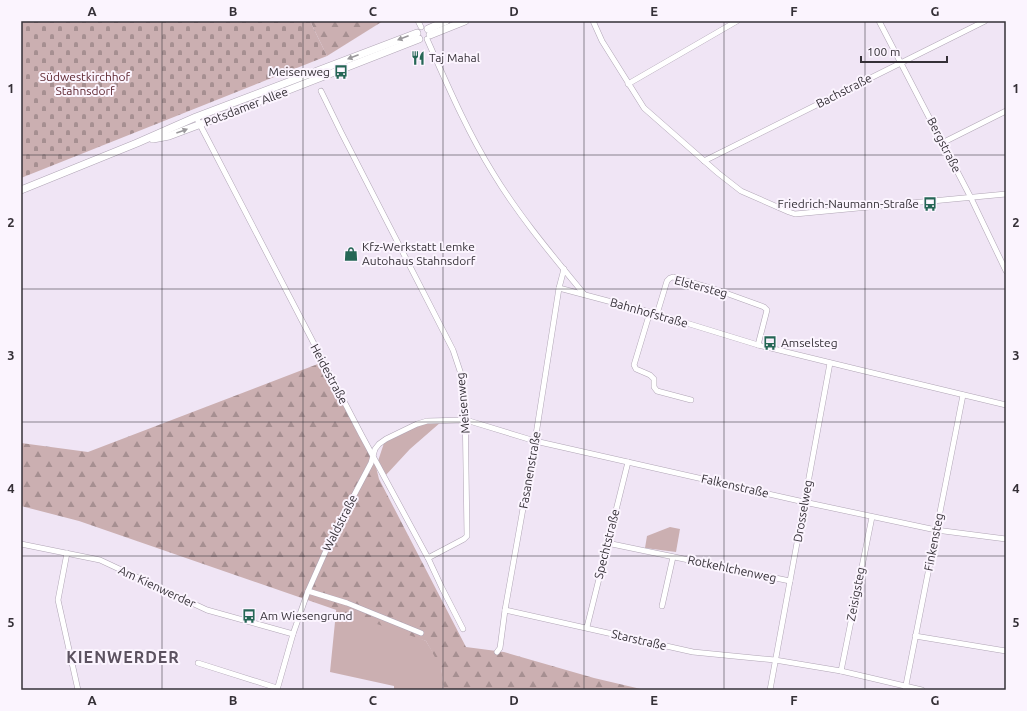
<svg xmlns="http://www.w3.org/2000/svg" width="1027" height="711" font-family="Ubuntu,sans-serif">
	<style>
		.green { fill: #cbafb1 }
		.forest { fill: url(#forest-firs) }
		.cemetery { fill: url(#cemetery-stones) }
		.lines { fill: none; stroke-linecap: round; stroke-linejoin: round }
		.street-casing { stroke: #b0a5b5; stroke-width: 6 }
		.secondary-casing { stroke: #b0a5b5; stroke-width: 8 }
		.street { stroke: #fff; stroke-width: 5 }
		.secondary { stroke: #fff; stroke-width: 7 }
		.oneway { fill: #9a989b }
		.grid { fill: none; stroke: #353037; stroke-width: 1; stroke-opacity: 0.55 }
		.labels { text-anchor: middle; stroke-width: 4; stroke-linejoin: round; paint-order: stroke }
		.poi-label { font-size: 12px; fill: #353037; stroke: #fbf4fe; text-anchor: start }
		.park-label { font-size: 12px; fill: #5f2831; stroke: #fbf4fe }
		.street-label { font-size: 12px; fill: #353037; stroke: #fbf4fe }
		.district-label { font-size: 16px; font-weight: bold; letter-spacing: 1px; fill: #5c5260; stroke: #fbf4fe }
		.neatline { fill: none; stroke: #353037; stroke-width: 1.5 }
		.grid-label { font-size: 13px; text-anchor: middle; font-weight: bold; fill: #353037 }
	</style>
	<defs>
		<pattern id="forest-firs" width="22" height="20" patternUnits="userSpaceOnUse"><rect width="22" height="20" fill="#cbafb1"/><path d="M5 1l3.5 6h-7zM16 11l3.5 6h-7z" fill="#a68f91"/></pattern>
		<pattern id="cemetery-stones" width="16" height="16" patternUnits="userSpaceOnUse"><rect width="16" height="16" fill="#cbafb1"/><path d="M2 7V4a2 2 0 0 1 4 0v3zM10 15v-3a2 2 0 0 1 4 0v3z" fill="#a68f91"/></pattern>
	</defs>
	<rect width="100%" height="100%" fill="#f0e5f5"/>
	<g class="green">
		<polygon points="441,422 410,449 385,476 378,461 384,443 418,425"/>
		<polygon points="670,527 680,529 676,552 645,548 647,536"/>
		<polygon points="337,602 426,641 441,666 444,690 394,690 394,686 330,672"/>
	</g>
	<g class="forest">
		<polygon points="310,21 383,21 327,56"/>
		<polygon points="323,362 373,455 379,479 466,647 504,652 594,678 645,690 444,690 441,668 426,641 79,521 21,506 21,443 88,452"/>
	</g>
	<polygon class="cemetery" points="21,21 310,21 327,56 21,178"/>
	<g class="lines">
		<defs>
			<g id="street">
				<polyline points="418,21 421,27"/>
				<polyline points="593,21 602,41 644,108 718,173 741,191 789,212 795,214 1006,194"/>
				<polyline points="879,21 970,196 1006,271"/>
				<path d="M427 39C447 84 467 131 493 173 519 216 552 255 584 294"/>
				<polyline points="628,84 737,21"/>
				<polyline points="321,91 341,132 453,350 462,377 465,402 467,536 464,539 428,558"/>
				<polyline points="196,117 361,434 428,558 442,588 463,629"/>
				<polyline points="942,143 1006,111"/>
				<polyline points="704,161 985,21"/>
				<polyline points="559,288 657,314 758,345 852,368 1006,405"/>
				<polyline points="650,312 634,365 636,369 650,375 654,379 654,387 657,391 691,400"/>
				<polyline points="657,314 667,281 670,278 673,277 720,291 764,307 767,310 758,345"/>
				<polyline points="607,543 790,581"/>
				<polyline points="21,544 100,560 207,610 293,634"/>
				<polyline points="67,553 58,600 78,690"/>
				<polyline points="308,591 347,603 421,633"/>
				<polyline points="662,606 673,557"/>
				<polyline points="505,610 693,652 775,660 841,671 922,690"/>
				<polyline points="587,627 628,462"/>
				<polyline points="915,636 1006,651"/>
				<polyline points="497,652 500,648 505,610 535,441 559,288 564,269"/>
				<polyline points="198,663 277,688"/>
				<polyline points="841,671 872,517"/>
				<polyline points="277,690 293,634 308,591 332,537 371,463 375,449 379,444 386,439 417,424 427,421 466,420 535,441 804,502 936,530 1006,539"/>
				<polyline points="770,690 830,363"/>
				<polyline points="905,690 963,395"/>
			</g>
			<g id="secondary">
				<polyline points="428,29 446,21"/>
				<polyline points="430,35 465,21"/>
				<polyline points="153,139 169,136 209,121 419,39"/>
				<polyline points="21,190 137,143 196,117 417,33"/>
			</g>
		</defs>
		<use href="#street" class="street-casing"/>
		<use href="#secondary" class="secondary-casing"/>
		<use href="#street" class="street"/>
		<use href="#secondary" class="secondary"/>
	</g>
	<defs><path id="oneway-solid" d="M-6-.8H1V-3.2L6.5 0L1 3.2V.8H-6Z"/></defs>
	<g class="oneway">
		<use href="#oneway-solid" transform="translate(403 38) rotate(159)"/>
		<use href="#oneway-solid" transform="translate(353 57) rotate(159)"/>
		<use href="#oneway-solid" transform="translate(182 131) rotate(-20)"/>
	</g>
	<path class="grid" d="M162 21V690M303 21V690M443 21V690M584 21V690M724 21V690M865 21V690M21 155H1006M21 289H1006M21 422H1006M21 556H1006"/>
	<defs>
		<symbol id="restaurant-bare" viewBox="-9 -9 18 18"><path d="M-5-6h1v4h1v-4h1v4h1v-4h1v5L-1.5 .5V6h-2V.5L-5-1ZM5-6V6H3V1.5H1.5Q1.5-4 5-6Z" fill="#256655" stroke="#fbf4fe" stroke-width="2.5" paint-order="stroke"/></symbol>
		<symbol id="bus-bare" viewBox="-9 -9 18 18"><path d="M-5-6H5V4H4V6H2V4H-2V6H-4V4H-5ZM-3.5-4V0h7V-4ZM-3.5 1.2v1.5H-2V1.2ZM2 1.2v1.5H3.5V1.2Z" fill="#256655" stroke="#fbf4fe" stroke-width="2.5" paint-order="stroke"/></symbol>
		<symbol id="shop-bare" viewBox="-9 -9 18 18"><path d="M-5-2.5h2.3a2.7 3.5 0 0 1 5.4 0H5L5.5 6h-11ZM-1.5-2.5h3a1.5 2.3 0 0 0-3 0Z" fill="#256655" stroke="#fbf4fe" stroke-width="2.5" paint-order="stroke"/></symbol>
	</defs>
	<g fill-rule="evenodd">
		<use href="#restaurant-bare" x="408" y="48" width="20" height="20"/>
		<use href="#bus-bare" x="331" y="62" width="20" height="20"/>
		<use href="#bus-bare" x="920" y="194" width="20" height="20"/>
		<use href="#shop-bare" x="341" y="244" width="20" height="20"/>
		<use href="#bus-bare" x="760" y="333" width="20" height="20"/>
		<use href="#bus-bare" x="239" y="606" width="20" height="20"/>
	</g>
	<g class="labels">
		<g class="poi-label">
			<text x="429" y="62">Taj Mahal</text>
			<text x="330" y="76" text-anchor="end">Meisenweg</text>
			<text x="919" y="208" text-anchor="end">Friedrich-Naumann-Straße</text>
			<text x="362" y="251">Kfz-Werkstatt Lemke<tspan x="362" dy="14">Autohaus Stahnsdorf</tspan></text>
			<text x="781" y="347">Amselsteg</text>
			<text x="260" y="620">Am Wiesengrund</text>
		</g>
		<g class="park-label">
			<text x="85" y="81">Südwestkirchhof<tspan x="85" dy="14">Stahnsdorf</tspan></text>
		</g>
		<g class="street-label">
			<text transform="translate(844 91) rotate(-27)" y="4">Bachstraße</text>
			<text transform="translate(246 107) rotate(-21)" y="4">Potsdamer Allee</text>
			<text transform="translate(944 145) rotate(63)" y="4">Bergstraße</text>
			<text transform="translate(701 287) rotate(15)" y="4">Elstersteg</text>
			<text transform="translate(649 313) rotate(16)" y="4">Bahnhofstraße</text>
			<text transform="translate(329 374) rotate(62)" y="4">Heidestraße</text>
			<text transform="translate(463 403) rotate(-95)" y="4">Meisenweg</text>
			<text transform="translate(530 470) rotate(-80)" y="4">Fasanenstraße</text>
			<text transform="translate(735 486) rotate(13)" y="4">Falkenstraße</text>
			<text transform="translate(803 511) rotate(-80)" y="4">Drosselweg</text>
			<text transform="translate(340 523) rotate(-63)" y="4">Waldstraße</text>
			<text transform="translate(934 542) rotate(-79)" y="4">Finkensteg</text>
			<text transform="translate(607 544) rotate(-76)" y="4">Spechtstraße</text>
			<text transform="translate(732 569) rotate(12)" y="4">Rotkehlchenweg</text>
			<text transform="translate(157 587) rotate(25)" y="4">Am Kienwerder</text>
			<text transform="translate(856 594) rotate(-79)" y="4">Zeisigsteg</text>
			<text transform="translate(639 640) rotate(13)" y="4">Starstraße</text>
		</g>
		<g class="district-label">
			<text x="123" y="663">KIENWERDER</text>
		</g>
	</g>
	<rect width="1027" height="711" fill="none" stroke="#fbf4fe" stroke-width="44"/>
	<path d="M861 56v6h86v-6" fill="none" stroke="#353037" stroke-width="2"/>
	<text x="867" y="56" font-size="12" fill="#353037" stroke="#fbf4fe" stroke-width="3" paint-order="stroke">100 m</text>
	<rect x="22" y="22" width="983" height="667" class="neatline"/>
	<g class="grid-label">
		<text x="92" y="16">A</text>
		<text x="233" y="16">B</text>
		<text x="373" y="16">C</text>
		<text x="514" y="16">D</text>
		<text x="654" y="16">E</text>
		<text x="794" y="16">F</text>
		<text x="935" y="16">G</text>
		<text x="11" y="93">1</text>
		<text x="1016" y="93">1</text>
		<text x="11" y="227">2</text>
		<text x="1016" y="227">2</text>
		<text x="11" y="360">3</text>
		<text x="1016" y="360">3</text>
		<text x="11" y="493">4</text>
		<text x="1016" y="493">4</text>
		<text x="11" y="627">5</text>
		<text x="1016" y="627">5</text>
		<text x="92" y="705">A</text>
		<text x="233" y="705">B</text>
		<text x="373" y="705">C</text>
		<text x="514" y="705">D</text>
		<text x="654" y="705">E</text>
		<text x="794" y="705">F</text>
		<text x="935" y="705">G</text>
	</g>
</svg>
